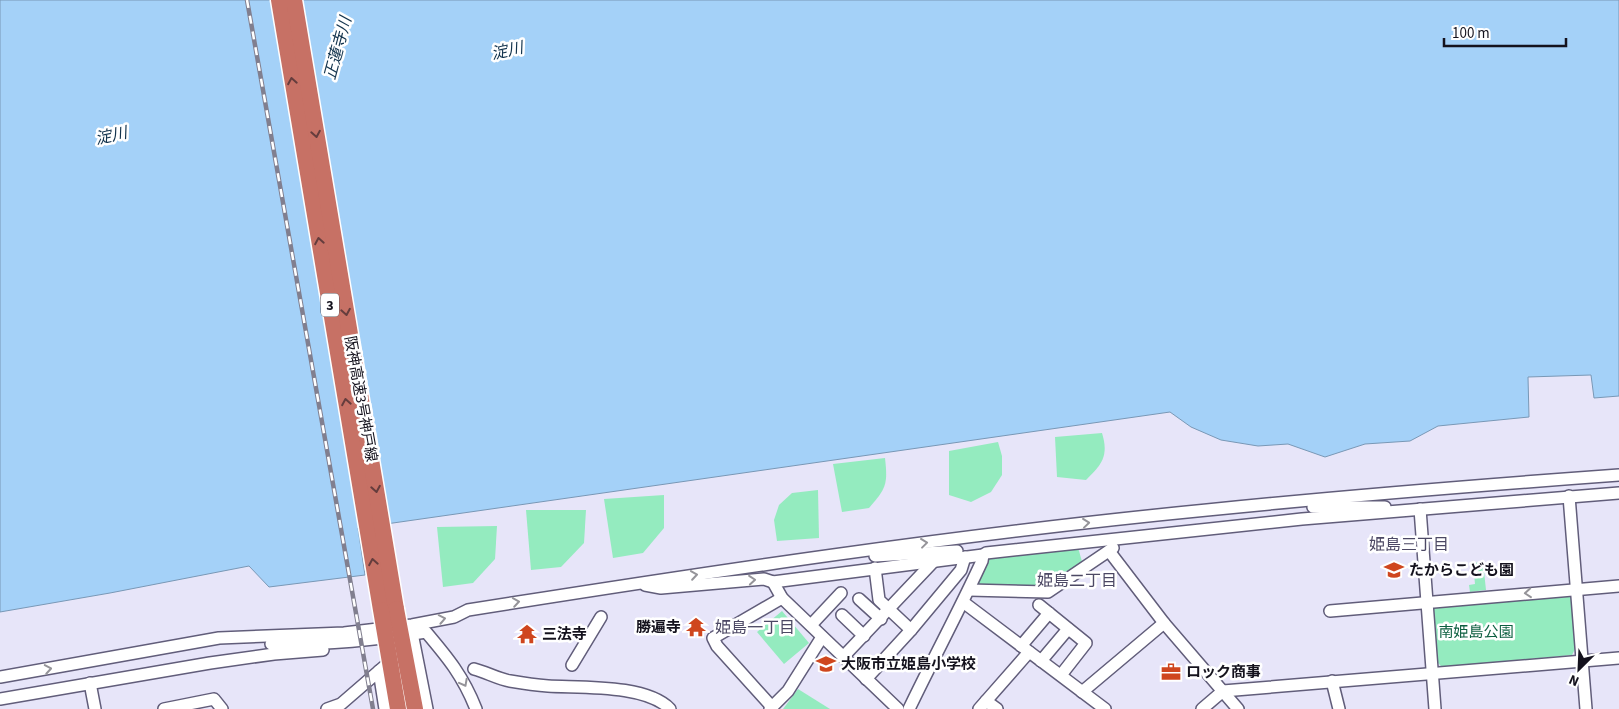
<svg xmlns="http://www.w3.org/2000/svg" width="1619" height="709" font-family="'Source Sans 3','Noto Sans JP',sans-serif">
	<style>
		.green { fill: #94ebbf }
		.water { fill: #a4d1f8; stroke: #7998b6 }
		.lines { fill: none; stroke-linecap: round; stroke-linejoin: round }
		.minor-casing { stroke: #615d7a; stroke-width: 14 }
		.highway-casing { stroke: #fff; stroke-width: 19 }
		.minor { stroke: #fff; stroke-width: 11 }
		.highway { stroke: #c77165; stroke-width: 16 }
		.rail-casing { stroke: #817f8f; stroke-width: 4.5 }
		.rail { stroke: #fff; stroke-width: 2.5; stroke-dasharray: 8; stroke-linecap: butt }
		.highway-bridge-casing { stroke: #fff; stroke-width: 19; stroke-linecap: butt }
		.highway-bridge { stroke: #c77165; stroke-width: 16 }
		.oneway { stroke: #653d3d }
		.oneway2 { stroke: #959499 }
		.labels { text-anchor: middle; stroke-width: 5; stroke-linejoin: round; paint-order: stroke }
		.shield { fill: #fff; stroke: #5a5961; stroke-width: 1 }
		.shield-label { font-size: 14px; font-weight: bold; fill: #14121d }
		.street-label { font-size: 15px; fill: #14121d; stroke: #fff }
		.poi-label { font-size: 15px; font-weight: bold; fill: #14121d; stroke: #fff; text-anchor: start }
		.park-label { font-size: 15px; fill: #0d5f40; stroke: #fff }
		.water-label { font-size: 16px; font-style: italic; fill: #12334d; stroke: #fff }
		.neighbourhood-label { font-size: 16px; fill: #4c4864; stroke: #fff }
	</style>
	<rect width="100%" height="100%" fill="#e7e5f9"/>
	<g class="green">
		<path d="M1102 433C1109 456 1102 464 1086 480L1057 477 1055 437Z"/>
		<polygon points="998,442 1002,456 1002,475 991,492 971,502 949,495 949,451"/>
		<path d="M885 458C888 485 886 488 869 508L842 512 833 464Z"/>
		<polygon points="818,490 819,538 777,541 774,520 779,505 792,493"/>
		<polygon points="664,495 664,528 643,553 613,558 604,499"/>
		<polygon points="526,510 586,510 584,543 561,567 531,570"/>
		<polygon points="497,526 495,559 473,583 443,587 437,527"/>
		<polygon points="1077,544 1083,565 1047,588 974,586 988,555"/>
		<polygon points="1483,562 1486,590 1470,592 1469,585 1475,584 1473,563"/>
		<polygon points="1568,594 1571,597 1575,649 1572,655 1442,667 1438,663 1433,608 1437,604"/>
		<polygon points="782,611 809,643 784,664 757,632"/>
		<polygon points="798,689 830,709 783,709"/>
	</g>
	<polygon class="water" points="0,0 1619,0 1619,396 1594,398 1591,375 1528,377 1529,417 1438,426 1410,441 1365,444 1325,457 1288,444 1258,446 1221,440 1191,427 1170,412 358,528 365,575 269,587 249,566 110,593 0,612"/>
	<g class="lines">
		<defs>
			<g id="minor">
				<polyline points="1569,496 1586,709"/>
				<polyline points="1313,507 1385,507"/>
				<polyline points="1420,509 1435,709"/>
				<polyline points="1109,551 1164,623 1238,709"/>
				<polyline points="875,556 957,551"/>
				<polyline points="875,568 879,600 911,630"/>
				<polyline points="773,582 782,598 898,709"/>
				<polyline points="645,585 661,588 764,579 773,582 983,555 986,553 1302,519 1619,493"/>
				<polyline points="969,590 1048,592 1113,548"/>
				<polyline points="859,599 881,619"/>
				<polyline points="963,602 1105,709"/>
				<polyline points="1039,605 1086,643 1061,675"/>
				<polyline points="1330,611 1619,586"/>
				<polyline points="842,615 864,636"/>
				<polyline points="811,625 841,593"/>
				<polyline points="412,633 427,709"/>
				<path d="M271 644C323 645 375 640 426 632 448 658 463 676 476 709"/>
				<polyline points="1021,646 1049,613"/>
				<polyline points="843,657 934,561"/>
				<polyline points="1041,661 1068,629"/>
				<polyline points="572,665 601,617"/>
				<path d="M474 669C486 672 498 679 510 681 522 683 535 685 548 686 580 688 646 684 670 709"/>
				<polyline points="379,671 385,709"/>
				<path d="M0 677 219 638 344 633 412 625 454 617 468 610C714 571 960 534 1207 510 1344 496 1482 485 1619 475"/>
				<polyline points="866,679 911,630 961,570 965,557"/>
				<polyline points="1332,681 1339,709"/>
				<polyline points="90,683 95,709"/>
				<polyline points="1082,692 1164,623"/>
				<polyline points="0,699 210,663 274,654 323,650"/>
				<polyline points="986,701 997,709"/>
				<polyline points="772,707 717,646 713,638 782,598"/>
				<polyline points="164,709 214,699 222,709"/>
				<polyline points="327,709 341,704 393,659"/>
				<polyline points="770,709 788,691 822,637"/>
				<path d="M909 709C933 659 959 611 982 561L983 555"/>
				<polyline points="979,709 1029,652"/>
				<polyline points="1202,709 1223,691 1619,658"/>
			</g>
			<g id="highway">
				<polyline points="279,0 381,610"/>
				<polyline points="294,0 396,609"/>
			</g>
		</defs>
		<use href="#minor" class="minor-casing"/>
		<use href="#highway" class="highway-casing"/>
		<use href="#minor" class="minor"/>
		<use href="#highway" class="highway"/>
		<defs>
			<polyline id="rail" points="247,0 373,709"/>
		</defs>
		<use href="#rail" class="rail-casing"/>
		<use href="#rail" class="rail"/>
		<defs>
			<g id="highway-bridge">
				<polyline points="396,609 415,709"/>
				<polyline points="381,610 398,709"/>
			</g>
		</defs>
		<use href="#highway-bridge" class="highway-bridge-casing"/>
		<use href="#highway-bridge" class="highway-bridge"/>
	</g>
	<defs><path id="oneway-chevron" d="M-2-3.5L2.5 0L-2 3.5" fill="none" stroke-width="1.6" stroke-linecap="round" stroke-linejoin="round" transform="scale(1.25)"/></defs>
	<g class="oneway">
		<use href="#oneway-chevron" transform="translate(292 81) rotate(-100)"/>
		<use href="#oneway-chevron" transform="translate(316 134) rotate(80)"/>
		<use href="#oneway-chevron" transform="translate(319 241) rotate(-100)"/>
		<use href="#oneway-chevron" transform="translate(346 312) rotate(80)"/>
		<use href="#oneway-chevron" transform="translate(346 402) rotate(-100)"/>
		<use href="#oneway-chevron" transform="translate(376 489) rotate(80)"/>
		<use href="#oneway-chevron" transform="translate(373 562) rotate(-100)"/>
	</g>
	<g class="oneway2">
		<use href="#oneway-chevron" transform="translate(1086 523) rotate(-6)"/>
		<use href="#oneway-chevron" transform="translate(924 543) rotate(-7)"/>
		<use href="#oneway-chevron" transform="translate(694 575) rotate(-8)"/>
		<use href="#oneway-chevron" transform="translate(752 580) rotate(-5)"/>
		<use href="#oneway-chevron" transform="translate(1528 593) rotate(175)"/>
		<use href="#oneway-chevron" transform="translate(516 602) rotate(-9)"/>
		<use href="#oneway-chevron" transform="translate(442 619) rotate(-11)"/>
		<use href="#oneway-chevron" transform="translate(48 669) rotate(-10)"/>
		<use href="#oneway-chevron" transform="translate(464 683) rotate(62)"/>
	</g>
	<defs>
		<symbol id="school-bare" viewBox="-9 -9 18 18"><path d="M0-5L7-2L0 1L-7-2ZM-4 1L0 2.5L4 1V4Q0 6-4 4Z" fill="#cf461e" stroke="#fff" stroke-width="2.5" paint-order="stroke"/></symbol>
		<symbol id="temple-bare" viewBox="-9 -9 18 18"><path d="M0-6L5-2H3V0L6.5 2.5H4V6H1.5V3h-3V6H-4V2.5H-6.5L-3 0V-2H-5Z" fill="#cf461e" stroke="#fff" stroke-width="2.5" paint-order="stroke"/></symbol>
		<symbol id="office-bare" viewBox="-9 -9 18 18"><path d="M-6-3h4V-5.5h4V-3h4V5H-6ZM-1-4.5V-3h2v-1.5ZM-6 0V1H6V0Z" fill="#cf461e" stroke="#fff" stroke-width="2.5" paint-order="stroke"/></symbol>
	</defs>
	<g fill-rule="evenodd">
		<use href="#school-bare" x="1380" y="556" width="28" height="28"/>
		<use href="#temple-bare" x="682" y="613" width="28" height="28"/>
		<use href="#temple-bare" x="513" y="620" width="28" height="28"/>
		<use href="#school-bare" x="812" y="650" width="28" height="28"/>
		<use href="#office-bare" x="1157" y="658" width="28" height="28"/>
	</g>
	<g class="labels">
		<rect class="shield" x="321" y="293.5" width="18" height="23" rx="4"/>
		<g class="shield-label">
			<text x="330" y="310">3</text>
		</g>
		<g class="street-label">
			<text transform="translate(361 399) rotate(80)" y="5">阪神高速3号神戸線</text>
		</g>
		<g class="poi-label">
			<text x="1409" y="575">たからこども園</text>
			<text x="681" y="632" text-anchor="end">勝遍寺</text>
			<text x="542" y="639">三法寺</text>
			<text x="841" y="669">大阪市立姫島小学校</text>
			<text x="1186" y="677">ロック商事</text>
		</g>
		<g class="park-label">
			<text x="1476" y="637">南姫島公園</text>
		</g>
		<g class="water-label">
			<text transform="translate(337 48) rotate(-75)" y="6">正蓮寺川</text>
			<text transform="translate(507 50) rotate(-12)" y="6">淀川</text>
			<text transform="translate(111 135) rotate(-12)" y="6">淀川</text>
		</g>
		<g class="neighbourhood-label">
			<text x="1409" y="550">姫島三丁目</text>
			<text x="1077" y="586">姫島二丁目</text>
			<text x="755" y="633">姫島一丁目</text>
		</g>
	</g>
	<g transform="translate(1579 669) rotate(204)" stroke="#ffffff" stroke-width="4" paint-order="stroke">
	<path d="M0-4L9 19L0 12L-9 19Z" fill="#14121d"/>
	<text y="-8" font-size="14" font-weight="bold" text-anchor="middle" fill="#14121d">N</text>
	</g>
	<path d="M1444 38v8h122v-8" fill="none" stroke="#14121d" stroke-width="2.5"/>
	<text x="1452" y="38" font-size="15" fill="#14121d" stroke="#ffffff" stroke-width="4" paint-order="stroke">100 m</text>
</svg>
